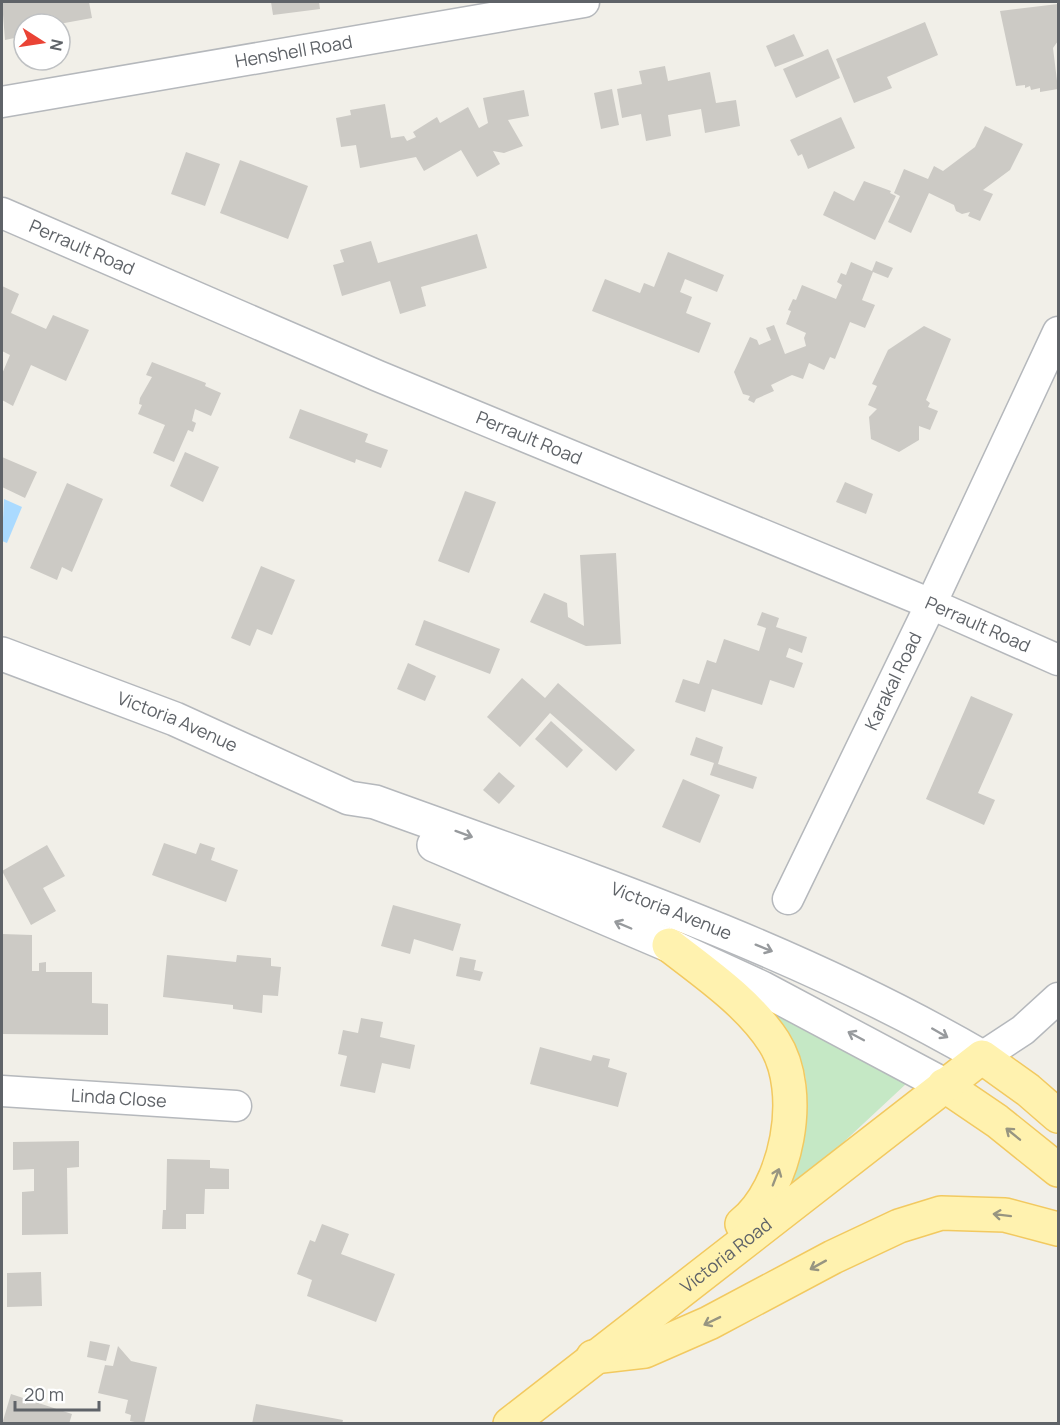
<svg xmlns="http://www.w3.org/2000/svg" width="1060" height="1425" font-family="Manrope,sans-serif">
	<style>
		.green { fill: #c5e8c5 }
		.water { fill: #aadaff }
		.building { fill: #cccac5 }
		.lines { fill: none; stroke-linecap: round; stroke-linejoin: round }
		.minor-casing { stroke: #b5b8bc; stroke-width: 33 }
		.tertiary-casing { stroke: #b5b8bc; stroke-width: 36 }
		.primary-casing { stroke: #f2c960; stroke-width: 36 }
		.minor { stroke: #fff; stroke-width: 30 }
		.tertiary { stroke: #fff; stroke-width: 33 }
		.primary { stroke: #fff2af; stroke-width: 33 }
		.oneway { stroke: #979a9d }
		.oneway2 { stroke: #979581 }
		.labels { text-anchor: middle; stroke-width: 4.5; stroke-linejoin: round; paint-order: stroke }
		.street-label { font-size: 18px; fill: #5f6368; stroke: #fff }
	</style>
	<rect width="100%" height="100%" fill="#f1efe8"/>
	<path class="green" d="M772 1012 907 1083 834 1151 779 1192C806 1117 828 1082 772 1012Z"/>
	<polygon class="water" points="4,499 22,507 7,543 2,541"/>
	<g class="building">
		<polygon points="2,2 89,2 92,18 59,24 24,24 24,36 5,40"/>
		<polygon points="271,2 319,2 320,9 273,15"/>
		<polygon points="1058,4 1058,41 1053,48 1058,89 1040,92 1040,88 1031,90 1030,86 1025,88 1025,85 1016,86 1000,11"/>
		<polygon points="925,22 938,55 887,77 892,88 854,103 836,59"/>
		<polygon points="794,34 804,56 775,67 766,46"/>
		<polygon points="828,49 840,78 796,98 783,69"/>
		<polygon points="665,66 668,81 710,72 716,103 736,100 740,126 705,133 701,109 668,115 671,136 646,141 641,114 622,118 617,89 642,84 639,71"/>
		<polygon points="612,89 619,125 601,129 594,93"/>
		<polygon points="524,90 529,116 508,120 523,146 504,153 493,151 500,164 477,177 461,150 424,171 416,157 360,168 356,145 341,147 336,118 351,115 350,110 385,104 391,138 404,136 407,141 416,137 413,132 437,117 440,123 468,107 479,128 488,123 483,98"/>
		<polygon points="841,117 855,148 808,169 802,154 798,156 790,140"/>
		<polygon points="985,126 1023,144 1010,170 983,190 993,194 980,221 968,216 970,212 962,214 956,211 954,205 929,193 911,233 888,222 900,196 894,193 904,169 928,179 934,166 943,171 975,147"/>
		<polygon points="186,152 220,164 205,206 171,194"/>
		<polygon points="240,160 308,186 288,239 220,213"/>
		<polygon points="864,181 891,191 890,193 896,196 875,240 823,215 834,191 854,201"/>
		<polygon points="477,234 487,268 421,287 426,306 400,314 390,281 342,296 333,265 344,262 340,250 371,241 378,263"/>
		<polygon points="668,252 724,275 717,292 685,279 680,292 692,297 686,313 711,323 699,353 592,311 605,279 640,293 644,283 654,287"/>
		<polygon points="876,261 893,268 888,278 873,272 862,300 875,305 865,328 850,322 835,359 830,357 824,370 809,363 803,379 792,375 771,385 774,391 756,399 754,403 748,400 750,396 743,394 734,372 750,337 757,340 759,345 771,340 766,328 774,325 785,354 806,346 804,338 806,333 786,324 791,311 788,310 793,299 796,300 802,285 836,299 842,285 837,282 841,273 846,275 851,262 872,271"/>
		<polygon points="2,286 19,294 11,313 46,329 53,315 89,330 66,381 31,365 13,406 2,400 2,374 10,355 2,351"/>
		<polygon points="924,326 951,339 926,400 930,403 928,407 938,411 930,430 919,426 919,440 899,452 871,439 869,417 877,409 868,405 877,386 872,384 888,350"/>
		<polygon points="152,362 206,383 205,386 221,393 211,416 195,409 192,421 196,423 193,432 188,430 174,462 153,453 165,425 138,414 142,405 139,404 140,398 152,377 146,375"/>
		<polygon points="300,409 368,434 365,442 388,450 381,468 356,459 355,463 289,438"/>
		<polygon points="185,452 219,467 203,502 170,486"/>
		<polygon points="2,457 37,472 25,498 2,487"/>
		<polygon points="845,482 873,494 866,514 836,502"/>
		<polygon points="67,483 103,499 72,572 62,567 57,580 30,568"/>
		<polygon points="465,491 496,502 469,573 438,561"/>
		<polygon points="616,553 621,644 586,646 530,622 544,593 567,603 568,617 584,626 580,555"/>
		<polygon points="261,566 295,580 272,635 257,629 250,646 231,638"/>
		<polygon points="762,612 779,618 776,627 807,637 802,653 789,648 786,657 803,663 794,688 770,680 762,705 712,689 705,712 675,702 683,679 699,684 707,660 716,663 724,639 759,651 766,628 757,625"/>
		<polygon points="424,620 500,649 490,674 415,645"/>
		<polygon points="408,663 436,676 425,701 397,689"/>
		<polygon points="522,678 545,698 558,683 635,750 616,771 550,713 520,747 487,717"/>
		<polygon points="971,696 1013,714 978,793 995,800 984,825 926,799"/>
		<polygon points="551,721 583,750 567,768 535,739"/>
		<polygon points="696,737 723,747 718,764 757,777 753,789 710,775 714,763 690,755"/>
		<polygon points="499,772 515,786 499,804 483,790"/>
		<polygon points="683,779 720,795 700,843 662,827"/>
		<polygon points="164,843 196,854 200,843 215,848 211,860 238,870 226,902 152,875"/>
		<polygon points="47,845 65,876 43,888 56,911 31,925 2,871"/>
		<polygon points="393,905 461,924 453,951 414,939 410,954 381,946"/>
		<polygon points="2,934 32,935 32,971 39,971 39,963 46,962 46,972 92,972 92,1003 108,1004 108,1035 2,1034"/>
		<polygon points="167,955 236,962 237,955 271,958 271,966 281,967 278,996 263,995 262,1013 233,1009 233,1005 163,997"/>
		<polygon points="460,957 476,960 474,970 483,972 480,981 456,976"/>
		<polygon points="361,1018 383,1022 380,1037 415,1045 410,1069 382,1063 375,1093 340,1086 347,1056 338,1054 343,1030 358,1033"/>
		<polygon points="540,1047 591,1061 593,1055 610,1059 608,1067 627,1073 618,1107 530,1084"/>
		<polygon points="79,1141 79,1167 67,1168 68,1234 22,1235 22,1192 34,1191 34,1169 13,1170 13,1142"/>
		<polygon points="167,1159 210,1160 210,1168 229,1169 229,1189 205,1189 204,1214 186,1214 186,1229 162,1229 163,1210 166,1210"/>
		<polygon points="322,1224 349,1234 341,1254 395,1274 376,1322 307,1296 312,1280 297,1274 310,1240 315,1242"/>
		<polygon points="41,1272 42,1306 7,1307 7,1273"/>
		<polygon points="90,1341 110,1345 106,1361 87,1357"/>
		<polygon points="118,1346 131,1361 157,1367 144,1424 130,1421 131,1415 125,1413 128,1400 98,1393 105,1365 113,1366"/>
		<polygon points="11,1394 72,1414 69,1424 2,1424"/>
		<polygon points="256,1404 343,1420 342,1424 252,1424"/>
	</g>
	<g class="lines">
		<defs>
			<g id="minor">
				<path id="s1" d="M2 102 584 2"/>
				<path id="s2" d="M2 213 378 376 931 604 1058 660"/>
				<path id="s3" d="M788 899 931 604 1058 332"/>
				<polyline points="982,1057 1023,1030 1058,998"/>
				<path id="s4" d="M2 1091 236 1106"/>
			</g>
			<g id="tertiary">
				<path id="s5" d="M2 654 175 719 349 798 375 802C582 877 791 946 982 1057"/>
				<polyline points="434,845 664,943 762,988 944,1085"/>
			</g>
			<g id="primary">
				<path d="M669 945C705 973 749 1003 774 1042 806 1092 787 1188 742 1224"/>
				<polyline points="944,1085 997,1121 1058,1170"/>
				<polyline points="593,1357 645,1351 709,1323 833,1257 899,1226 941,1213 1005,1215 1058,1229"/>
				<path id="s6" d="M510 1424 982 1057 1028 1090 1058 1116"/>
			</g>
		</defs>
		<use href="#minor" class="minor-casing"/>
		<use href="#tertiary" class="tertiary-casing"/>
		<use href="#primary" class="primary-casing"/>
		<use href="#minor" class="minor"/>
		<use href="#tertiary" class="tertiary"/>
		<use href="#primary" class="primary"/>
	</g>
	<defs><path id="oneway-shaft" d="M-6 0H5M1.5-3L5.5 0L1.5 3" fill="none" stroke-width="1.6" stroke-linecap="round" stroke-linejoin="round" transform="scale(1.5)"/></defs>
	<g class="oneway">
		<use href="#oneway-shaft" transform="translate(464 834) rotate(20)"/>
		<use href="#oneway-shaft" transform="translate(623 925) rotate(-157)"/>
		<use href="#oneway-shaft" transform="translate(764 948) rotate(22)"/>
		<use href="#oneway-shaft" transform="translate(940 1033) rotate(30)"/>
		<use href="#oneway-shaft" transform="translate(856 1036) rotate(-152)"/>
	</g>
	<g class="oneway2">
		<use href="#oneway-shaft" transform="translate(1013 1134) rotate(-141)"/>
		<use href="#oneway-shaft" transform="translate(776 1177) rotate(-69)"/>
		<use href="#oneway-shaft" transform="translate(1002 1215) rotate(-173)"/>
		<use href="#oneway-shaft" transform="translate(818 1265) rotate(151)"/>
		<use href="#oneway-shaft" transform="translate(712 1321) rotate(154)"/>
	</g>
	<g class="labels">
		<g class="street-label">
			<text dy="6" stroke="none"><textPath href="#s1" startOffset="296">Henshell Road</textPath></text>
			<text dy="6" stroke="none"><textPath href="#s2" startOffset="87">Perrault Road</textPath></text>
			<text dy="6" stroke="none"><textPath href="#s2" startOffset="573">Perrault Road</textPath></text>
			<text dy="6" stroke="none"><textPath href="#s2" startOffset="1059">Perrault Road</textPath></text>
			<text dy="6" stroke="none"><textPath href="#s3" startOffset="242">Karakal Road</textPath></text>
			<text dy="6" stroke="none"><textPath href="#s5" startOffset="188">Victoria Avenue</textPath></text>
			<text dy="6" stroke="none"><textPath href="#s5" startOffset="718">Victoria Avenue</textPath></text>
			<text dy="6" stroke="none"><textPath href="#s4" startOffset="117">Linda Close</textPath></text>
			<text dy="6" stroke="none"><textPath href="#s6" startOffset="274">Victoria Road</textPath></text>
		</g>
	</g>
	<rect width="1060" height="1425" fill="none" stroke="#5f6368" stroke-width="6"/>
	<g transform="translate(42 42) rotate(102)"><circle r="28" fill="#ffffff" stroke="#bfc1c3" stroke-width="1.5"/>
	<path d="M0-4.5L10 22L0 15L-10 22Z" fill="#ea4335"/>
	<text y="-9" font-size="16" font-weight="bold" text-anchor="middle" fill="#5f6368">N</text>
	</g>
	<path d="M15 1401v9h84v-9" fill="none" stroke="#5f6368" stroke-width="3"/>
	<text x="24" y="1401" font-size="18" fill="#5f6368" stroke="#ffffff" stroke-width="4.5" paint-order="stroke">20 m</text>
</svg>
